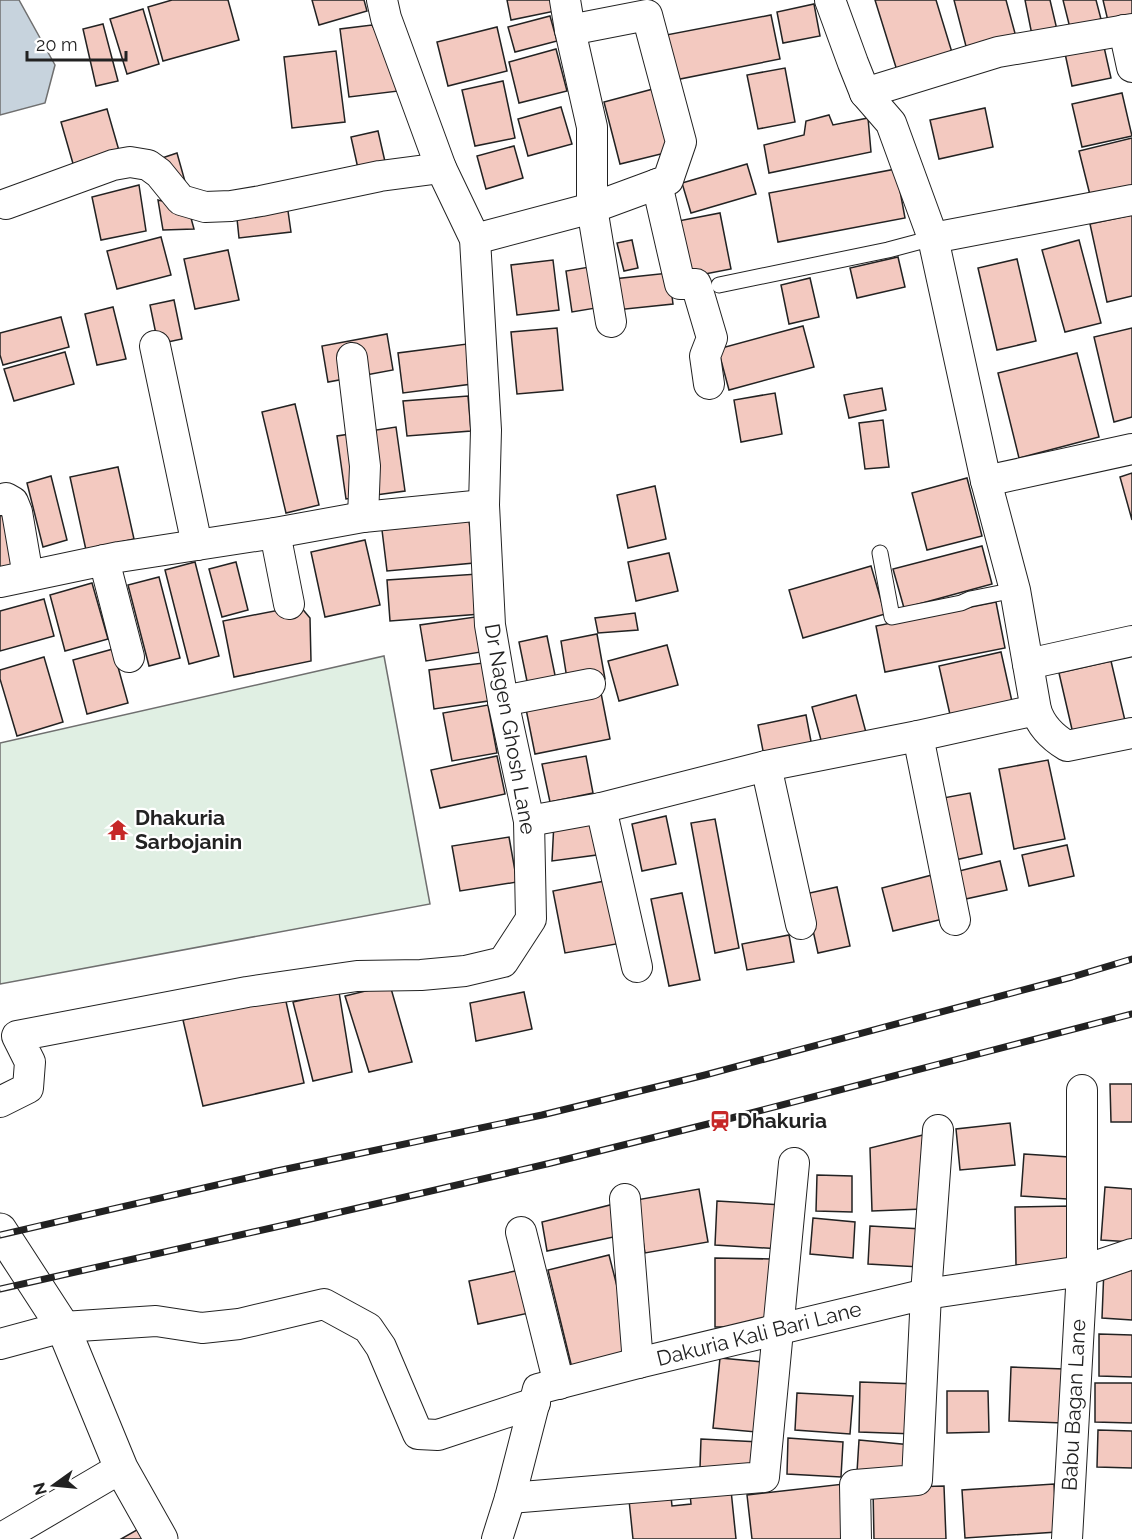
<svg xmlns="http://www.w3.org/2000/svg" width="1132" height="1539" font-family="Raleway,sans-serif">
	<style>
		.green { fill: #e0efe3; stroke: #6f6f6f; stroke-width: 1.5 }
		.water { fill: #c7d3dd; stroke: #6f6f6f; stroke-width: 1.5 }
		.building { fill: #f3c9c0; stroke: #222; stroke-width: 1.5 }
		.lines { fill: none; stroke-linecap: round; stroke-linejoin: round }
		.service-casing { stroke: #222; stroke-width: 17 }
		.minor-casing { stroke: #222; stroke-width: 32 }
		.tertiary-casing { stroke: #222; stroke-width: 35 }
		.service { stroke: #fff; stroke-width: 15 }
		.minor { stroke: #fff; stroke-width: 30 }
		.tertiary { stroke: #fff; stroke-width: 33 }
		.rail-casing { stroke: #222; stroke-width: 7 }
		.rail { stroke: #fff; stroke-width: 4.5; stroke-dasharray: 14; stroke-linecap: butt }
		.labels { text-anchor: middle; stroke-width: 4.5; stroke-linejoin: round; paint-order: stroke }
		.street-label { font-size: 21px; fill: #222; stroke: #fff }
		.poi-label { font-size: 21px; font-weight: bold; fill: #222; stroke: #fff; text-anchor: start }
	</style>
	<rect width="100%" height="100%" fill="#fff"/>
	<polygon class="green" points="384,656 430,904 0,984 0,743"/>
	<polygon class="water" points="0,0 19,0 55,65 45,103 0,115"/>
	<g class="building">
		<polygon points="172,0 228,0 239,40 163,61 148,7"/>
		<polygon points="312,0 364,0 367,11 319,25"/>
		<polygon points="507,0 558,0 560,10 511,20"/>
		<polygon points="875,0 936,0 954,59 899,77"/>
		<polygon points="954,0 1006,0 1016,37 967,50"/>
		<polygon points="1025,0 1050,0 1058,34 1033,40"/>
		<polygon points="1063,0 1096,0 1101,19 1070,28"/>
		<polygon points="1103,0 1132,0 1132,19 1108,21"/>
		<polygon points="814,4 820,36 783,43 777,12"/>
		<polygon points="143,9 159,64 127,74 110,19"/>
		<polygon points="771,15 780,59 675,80 666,35"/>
		<polygon points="550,16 557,41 515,52 508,27"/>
		<polygon points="103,24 118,81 96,86 83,29"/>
		<polygon points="372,25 407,90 349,97 340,29"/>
		<polygon points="497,27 507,71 448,86 437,42"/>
		<polygon points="1102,38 1111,78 1072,86 1063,44"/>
		<polygon points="556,49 567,91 519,103 509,62"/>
		<polygon points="336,51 345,122 292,128 284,57"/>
		<polygon points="785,68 795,122 758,129 747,75"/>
		<polygon points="503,81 515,138 475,146 462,90"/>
		<polygon points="653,89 669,152 620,164 604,102"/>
		<polygon points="1122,93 1132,136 1082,147 1072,104"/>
		<polygon points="561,107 572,144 528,156 518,119"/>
		<polygon points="985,108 993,147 939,159 930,120"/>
		<polygon points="107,109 122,161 76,174 61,122"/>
		<polygon points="829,115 833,125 868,118 871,152 769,173 764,145 804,135 806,121"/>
		<polygon points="378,131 386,166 359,173 351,137"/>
		<polygon points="1132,138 1132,188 1091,199 1079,151"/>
		<polygon points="514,146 523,178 486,189 477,156"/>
		<polygon points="177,153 186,185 153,161"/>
		<polygon points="747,164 756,194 691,213 682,183"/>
		<polygon points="896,169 905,218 778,242 769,193"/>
		<polygon points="139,185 146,231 101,240 92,197"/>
		<polygon points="158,200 188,207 194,229 163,230"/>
		<polygon points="287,204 291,232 239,238 236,209"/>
		<polygon points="720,213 731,269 684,278 673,222"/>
		<polygon points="1132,215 1132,296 1107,302 1090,224"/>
		<polygon points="161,237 171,275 117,289 107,251"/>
		<polygon points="632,240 638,268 624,271 617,243"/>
		<polygon points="1079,240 1101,323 1065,332 1042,250"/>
		<polygon points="228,250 239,300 195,309 184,259"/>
		<polygon points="898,257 905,287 857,298 850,268"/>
		<polygon points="1017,259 1036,341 997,350 978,268"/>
		<polygon points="553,260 559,310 517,315 511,265"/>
		<polygon points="595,266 602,307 572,312 566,271"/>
		<polygon points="669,273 673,304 616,310 613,279"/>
		<polygon points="810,278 819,317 789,324 781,285"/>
		<polygon points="174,300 182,339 158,344 150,305"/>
		<polygon points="113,307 126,359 97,365 85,314"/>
		<polygon points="61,317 69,347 3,365 0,355 0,333"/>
		<polygon points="803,326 814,367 729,390 718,349"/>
		<polygon points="557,328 563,390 517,394 511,332"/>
		<polygon points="1132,328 1132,417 1114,422 1094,337"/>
		<polygon points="387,334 393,370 328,382 322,346"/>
		<polygon points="467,344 472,384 403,393 398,353"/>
		<polygon points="65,352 74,384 14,401 4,369"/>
		<polygon points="1077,353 1099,437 1019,458 998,373"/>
		<polygon points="882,388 886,410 849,418 844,395"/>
		<polygon points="775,393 782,434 741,442 734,400"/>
		<polygon points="468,396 471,431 407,436 403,401"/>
		<polygon points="295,404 319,505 286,513 262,412"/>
		<polygon points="883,420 889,467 865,469 859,423"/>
		<polygon points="396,427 405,491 346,499 337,436"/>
		<polygon points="118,467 134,539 86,550 70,477"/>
		<polygon points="1132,473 1132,520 1120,477"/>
		<polygon points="51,476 67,540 43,547 27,483"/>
		<polygon points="967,478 982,536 927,550 912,493"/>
		<polygon points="655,486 666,539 628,548 617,495"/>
		<polygon points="8,514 21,565 0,571 0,516"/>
		<polygon points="469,521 474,563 387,571 382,530"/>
		<polygon points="365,540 380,605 325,617 311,552"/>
		<polygon points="982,546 992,584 904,608 893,569"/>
		<polygon points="669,553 678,591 636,601 628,562"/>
		<polygon points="195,562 219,656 189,664 165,570"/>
		<polygon points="236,562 248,610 222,617 209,569"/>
		<polygon points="871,566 885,614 803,638 789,590"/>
		<polygon points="478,574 481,614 390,621 387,580"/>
		<polygon points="159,577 180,658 149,666 128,585"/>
		<polygon points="92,583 108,639 65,651 50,595"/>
		<polygon points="44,599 54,636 0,651 0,611"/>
		<polygon points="996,602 1005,648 885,672 876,626"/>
		<polygon points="300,606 310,618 311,661 234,677 223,621"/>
		<polygon points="635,613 638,630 598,633 595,618"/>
		<polygon points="475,617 481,652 426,661 420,625"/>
		<polygon points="597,634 605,679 568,685 561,641"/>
		<polygon points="547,636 557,685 529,691 519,642"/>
		<polygon points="667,645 678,685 619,701 608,661"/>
		<polygon points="113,649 128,703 87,714 73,660"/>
		<polygon points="1001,652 1013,706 951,719 939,666"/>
		<polygon points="44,657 63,722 17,736 0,679 0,670"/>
		<polygon points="1111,661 1126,725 1074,738 1059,673"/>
		<polygon points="483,663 488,701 434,709 429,670"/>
		<polygon points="601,693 610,739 535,754 526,709"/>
		<polygon points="856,695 868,740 824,751 812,707"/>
		<polygon points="488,705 497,753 452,761 443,713"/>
		<polygon points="806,715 813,752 765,761 758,725"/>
		<polygon points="497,756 505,794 440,808 431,770"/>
		<polygon points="586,756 593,793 550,802 542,764"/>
		<polygon points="1048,760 1065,839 1014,849 999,769"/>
		<polygon points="970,793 982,854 955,860 943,798"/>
		<polygon points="596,815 604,854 552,861 554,822"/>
		<polygon points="666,816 676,864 642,871 632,824"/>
		<polygon points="715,819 739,948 715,953 691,823"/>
		<polygon points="509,837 517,882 460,891 452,846"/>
		<polygon points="1067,845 1074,876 1029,886 1022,855"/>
		<polygon points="1000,861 1007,890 961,900 955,872"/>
		<polygon points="932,875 943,919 893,931 882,888"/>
		<polygon points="610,880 622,943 565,953 553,891"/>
		<polygon points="837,887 850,946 818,953 805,894"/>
		<polygon points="682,893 700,980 669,986 651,899"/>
		<polygon points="789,935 794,962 747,970 742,944"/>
		<polygon points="390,985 412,1062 369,1072 345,996"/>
		<polygon points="339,992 352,1072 313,1081 293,1002"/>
		<polygon points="524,992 532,1029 476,1041 470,1003"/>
		<polygon points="285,997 304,1083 203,1106 183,1020"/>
		<polygon points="1110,1084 1132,1084 1132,1122 1111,1122"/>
		<polygon points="1010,1123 1015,1165 960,1170 956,1129"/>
		<polygon points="927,1134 923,1209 872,1211 870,1148"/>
		<polygon points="1024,1154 1069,1157 1067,1199 1021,1196"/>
		<polygon points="817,1175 852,1176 852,1212 816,1211"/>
		<polygon points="1105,1187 1132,1189 1132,1242 1101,1240"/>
		<polygon points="699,1189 708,1242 645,1253 636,1200"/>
		<polygon points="717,1201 783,1205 781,1249 715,1245"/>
		<polygon points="614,1204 623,1235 547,1251 542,1222"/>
		<polygon points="1072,1206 1074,1264 1016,1265 1015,1207"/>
		<polygon points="813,1218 855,1222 853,1258 810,1254"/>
		<polygon points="870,1226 922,1229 920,1267 868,1264"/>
		<polygon points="609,1255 634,1353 572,1368 548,1270"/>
		<polygon points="715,1258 771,1259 771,1327 715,1327"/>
		<polygon points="1104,1268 1132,1270 1132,1320 1102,1318"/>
		<polygon points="520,1270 529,1313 478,1324 469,1281"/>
		<polygon points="1099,1334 1132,1335 1132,1377 1099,1376"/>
		<polygon points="720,1358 763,1362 756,1432 713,1428"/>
		<polygon points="1011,1367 1064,1369 1063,1423 1009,1421"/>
		<polygon points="860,1382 917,1384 915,1434 859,1432"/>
		<polygon points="1095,1383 1132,1383 1132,1423 1095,1422"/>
		<polygon points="947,1391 988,1391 989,1432 947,1433"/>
		<polygon points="797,1393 853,1396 850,1434 795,1430"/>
		<polygon points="1098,1430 1132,1431 1132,1468 1097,1467"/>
		<polygon points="788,1438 843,1442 841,1477 787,1474"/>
		<polygon points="701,1439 760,1442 758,1472 700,1468"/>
		<polygon points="859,1440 912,1445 910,1477 857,1472"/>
		<polygon points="844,1484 850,1539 752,1539 747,1495"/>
		<polygon points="1054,1484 1057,1532 965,1538 962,1490"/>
		<polygon points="944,1486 946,1539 874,1539 873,1488"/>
		<polygon points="731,1490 736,1539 633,1539 629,1500 671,1496 672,1506 691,1504 690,1494"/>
		<polygon points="142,1527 149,1539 121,1539"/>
	</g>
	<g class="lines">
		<defs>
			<g id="service">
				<polyline points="719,285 888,250 933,238"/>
				<polyline points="880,553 892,617 961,603 970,599 1015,590"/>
			</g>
			<g id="minor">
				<polyline points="565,0 570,30 592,127 592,208 611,322"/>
				<path d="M830 0 853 63 865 93 891 123 933 238 986 481 1015 590 1036 710C1041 726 1052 737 1067 746L1132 733"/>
				<polyline points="1124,30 1132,67"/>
				<polyline points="865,93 998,52 1132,29"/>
				<polyline points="657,184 680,284 696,284 712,338 705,356 709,384"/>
				<polyline points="6,204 113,165 130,162 148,165 159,173 181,200 205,207 231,206 261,201 380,176 441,168"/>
				<polyline points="933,238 1132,200"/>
				<polyline points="475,239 592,208 668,180 681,142 647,15 570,30"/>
				<polyline points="155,346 197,545"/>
				<polyline points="352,358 365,466 363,517"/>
				<polyline points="986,481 1132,449"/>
				<polyline points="0,500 6,498 13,502 17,512 28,576"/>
				<polyline points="275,533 289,604"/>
				<polyline points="104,560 129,657"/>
				<polyline points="0,582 119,557 275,533 363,517 484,505"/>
				<polyline points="1028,664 1132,641"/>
				<polyline points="503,701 590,684"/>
				<polyline points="918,736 955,920"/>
				<polyline points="766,766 801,924"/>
				<polyline points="601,808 637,967"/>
				<polyline points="529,821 601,808 766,766 918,736 1036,710"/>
				<polyline points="0,1102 28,1088 30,1062 17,1036 247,992 357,976 421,975 465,971 503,962 531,919 529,821 503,701 490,625 484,505 486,430 475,239 441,168 386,18 382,0"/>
				<polyline points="625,1199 638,1363"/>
				<polyline points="521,1232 559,1384"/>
				<polyline points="0,1344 63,1327 156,1321 202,1328 239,1324 324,1304 368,1328 381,1347 418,1434 438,1435 535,1403"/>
				<polyline points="510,1498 764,1477 794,1163"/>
				<polyline points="0,1539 121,1468"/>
				<polyline points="497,1539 510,1498 538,1389 638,1363 926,1294 1082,1271 1132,1254"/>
				<polyline points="856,1539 855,1485 917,1480 926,1294 938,1130"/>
				<polyline points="1067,1539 1082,1271 1082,1090"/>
			</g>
			<polyline id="tertiary" points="0,1230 63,1327 121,1468 161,1539"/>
		</defs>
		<use href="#service" class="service-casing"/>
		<use href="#minor" class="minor-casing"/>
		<use href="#tertiary" class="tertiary-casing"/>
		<use href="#service" class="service"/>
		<use href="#minor" class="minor"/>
		<use href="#tertiary" class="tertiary"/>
		<defs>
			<g id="rail">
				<polyline points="0,1235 277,1171 542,1115 705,1075 1072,977 1132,959"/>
				<polyline points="0,1289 289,1224 551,1163 720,1121 1132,1014"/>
			</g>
		</defs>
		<use href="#rail" class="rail-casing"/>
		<use href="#rail" class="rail"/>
	</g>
	<defs>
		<symbol id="temple-bare" viewBox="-9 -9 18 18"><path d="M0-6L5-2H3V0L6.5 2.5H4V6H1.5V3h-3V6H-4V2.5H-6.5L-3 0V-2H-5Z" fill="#c62828" stroke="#fff" stroke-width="2.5" paint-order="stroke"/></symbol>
		<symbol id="station-bare" viewBox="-9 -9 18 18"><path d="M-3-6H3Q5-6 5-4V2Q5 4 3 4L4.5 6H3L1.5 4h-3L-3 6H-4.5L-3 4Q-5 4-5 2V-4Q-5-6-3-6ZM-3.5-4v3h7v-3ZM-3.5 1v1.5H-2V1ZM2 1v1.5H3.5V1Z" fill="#c62828" stroke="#fff" stroke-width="2.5" paint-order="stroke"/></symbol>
	</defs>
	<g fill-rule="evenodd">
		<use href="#temple-bare" x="103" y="815" width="30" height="30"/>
		<use href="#station-bare" x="705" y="1106" width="30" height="30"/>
	</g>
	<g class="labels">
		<g class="street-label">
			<text transform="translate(510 729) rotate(80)" y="7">Dr Nagen Ghosh Lane</text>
			<text transform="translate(759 1334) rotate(-14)" y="7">Dakuria Kali Bari Lane</text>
			<text transform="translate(1074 1405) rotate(-87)" y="7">Babu Bagan Lane</text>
		</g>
		<g class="poi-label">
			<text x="135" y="825">Dhakuria<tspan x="135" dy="24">Sarbojanin</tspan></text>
			<text x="737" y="1128">Dhakuria</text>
		</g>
	</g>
	<g transform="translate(54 1485) rotate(255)" stroke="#ffffff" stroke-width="4.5" paint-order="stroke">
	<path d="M0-4.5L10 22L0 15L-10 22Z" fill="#222222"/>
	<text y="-9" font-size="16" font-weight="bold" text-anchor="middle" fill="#222222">N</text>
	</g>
	<path d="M27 51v9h99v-9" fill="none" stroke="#222222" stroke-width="3"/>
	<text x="36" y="51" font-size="18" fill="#222222" stroke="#ffffff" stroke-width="4.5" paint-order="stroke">20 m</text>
</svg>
